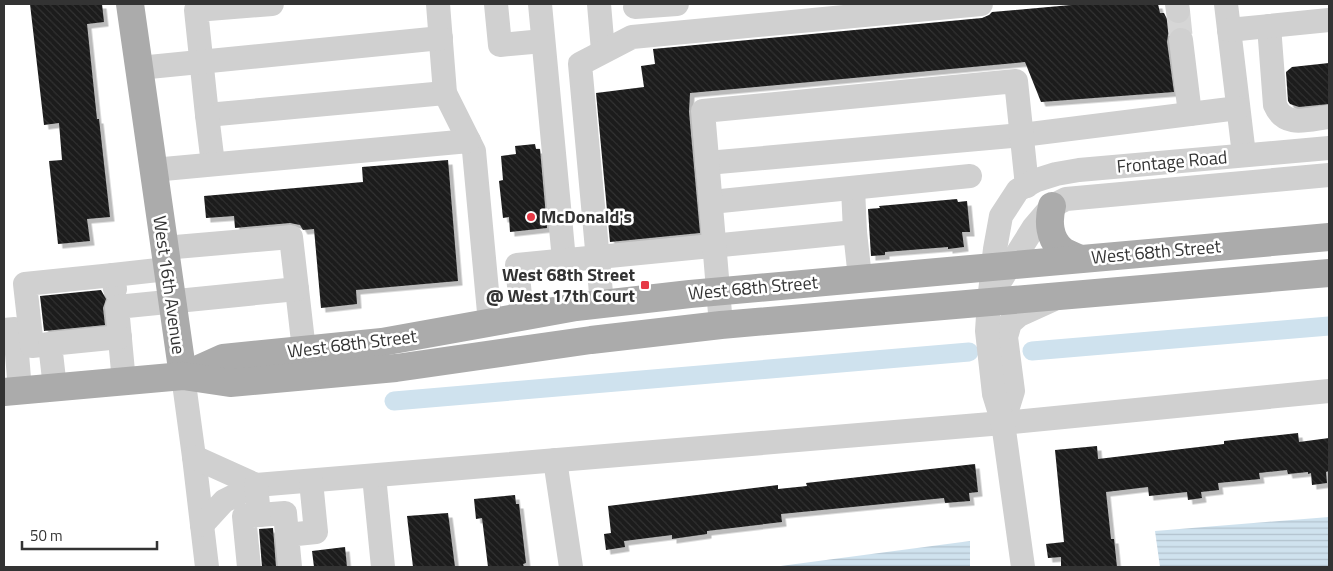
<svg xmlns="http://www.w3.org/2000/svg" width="1333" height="571" font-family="'Titillium Web',sans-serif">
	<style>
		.water { fill: url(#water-rules) }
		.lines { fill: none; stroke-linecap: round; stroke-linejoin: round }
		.canal { stroke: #cfe2ee; stroke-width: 19 }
		.building { fill: url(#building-back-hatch); filter: url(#shadow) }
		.minor-tunnel { stroke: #d6d6d6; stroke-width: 24; stroke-dasharray: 24 12; stroke-linecap: butt }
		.minor { stroke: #d0d0d0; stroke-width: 24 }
		.major { stroke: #ababab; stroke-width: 28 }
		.poi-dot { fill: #e63946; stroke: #fff; stroke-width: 2 }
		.labels { text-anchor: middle; stroke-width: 5; stroke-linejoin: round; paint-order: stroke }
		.street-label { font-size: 18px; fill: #333; stroke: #fff }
		.poi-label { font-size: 18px; font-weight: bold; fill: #333; stroke: #fff; text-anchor: start }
	</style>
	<defs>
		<pattern id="water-rules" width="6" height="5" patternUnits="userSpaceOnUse" patternTransform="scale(1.25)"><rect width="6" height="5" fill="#cfe2ee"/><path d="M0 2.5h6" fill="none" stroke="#b2c2cd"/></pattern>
		<pattern id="building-back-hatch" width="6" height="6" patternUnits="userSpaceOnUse" patternTransform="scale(1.25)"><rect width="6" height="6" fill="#1a1a1a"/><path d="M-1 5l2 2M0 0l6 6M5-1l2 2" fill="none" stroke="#333"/></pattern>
		<filter id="shadow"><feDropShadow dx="4.5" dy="4.5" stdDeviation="0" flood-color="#0004"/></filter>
	</defs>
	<rect width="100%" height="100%" fill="#fff"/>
	<g class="water">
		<polygon points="1329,517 1329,567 1160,567 1155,531"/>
		<polygon points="970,541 970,567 773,567"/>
	</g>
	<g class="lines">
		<g class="canal">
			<polyline points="1032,351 1329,326"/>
			<polyline points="394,401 969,352"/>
		</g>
	</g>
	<g class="building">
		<polygon points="30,4 102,4 104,22 87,24 97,119 99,119 110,217 87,219 90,241 58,244 49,161 62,160 59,123 44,125"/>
		<polygon points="1082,4 1158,4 1160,13 1164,13 1167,19 1172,24 1179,25 1184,23 1185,27 1179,26 1173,29 1168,35 1167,42 1174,92 1041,102 1025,62 690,93 689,112 700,233 610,242 596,93 644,87 641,66 655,64 653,49 982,18 989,15 992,12"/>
		<polygon points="1329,63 1329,104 1299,107 1290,104 1288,101 1286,72 1292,67"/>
		<polygon points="535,144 536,149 540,149 547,228 510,232 509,217 503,218 499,181 503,180 501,156 516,154 515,146"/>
		<polygon points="448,160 458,281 356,290 357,304 321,308 314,229 303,230 300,225 290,223 235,228 234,216 206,218 204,196 363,182 362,167"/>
		<polygon points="957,199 958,202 967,201 970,232 962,232 964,247 948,249 948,247 885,252 885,255 871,256 868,209 880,208 879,206"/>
		<polygon points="101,290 106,299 103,308 105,325 44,331 40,296"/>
		<polygon points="1298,433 1299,442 1329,438 1329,471 1326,472 1327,483 1312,485 1311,473 1308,474 1308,472 1288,474 1287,470 1259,473 1260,479 1218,483 1219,490 1201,492 1202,498 1188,500 1187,492 1149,496 1148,487 1106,492 1111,539 1114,539 1117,567 1061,567 1061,557 1048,558 1046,544 1064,542 1055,450 1097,446 1098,459 1224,444 1224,441"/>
		<polygon points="975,464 978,492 969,493 970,501 945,503 944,498 781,514 782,522 707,531 707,534 672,539 672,535 624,541 625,547 606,550 604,534 611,533 608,506 778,485 778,489 807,486 806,483"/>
		<polygon points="515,495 516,504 519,504 526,563 523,564 524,567 488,567 482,518 476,519 474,499"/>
		<polygon points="448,513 455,567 413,567 407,516"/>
		<polygon points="273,528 276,567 262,567 259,529"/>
		<polygon points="345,547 347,567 314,567 312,551"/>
	</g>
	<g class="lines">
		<polyline class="minor-tunnel" points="1178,11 1181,40"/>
		<g class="minor">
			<polyline points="272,4 196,10 207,115 445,93"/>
			<polyline points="438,4 445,93 474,151 490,323"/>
			<polyline points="496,4 500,45 543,41"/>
			<polyline points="540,4 564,260"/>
			<polyline points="599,4 603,51"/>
			<polyline points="1177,4 1178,11"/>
			<polyline points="1226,4 1244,155"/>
			<polyline points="635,7 677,4"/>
			<path d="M1269 26 1275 105C1285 129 1309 119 1329 117"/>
			<polyline points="1229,30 1329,20"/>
			<polyline points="1181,40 1190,114"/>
			<polyline points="139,68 441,38"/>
			<polyline points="207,115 213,164"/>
			<polyline points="707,163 1022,135 1238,108"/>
			<polyline points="153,170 469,141"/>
			<polyline points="853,188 855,232"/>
			<polyline points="711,202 970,176"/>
			<polyline points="164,248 291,237 304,350"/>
			<polyline points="1002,278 1034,227 1052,206 1066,199 1329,175"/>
			<polyline points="115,289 113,275 167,269"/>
			<polyline points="602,304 580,64 632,37 981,4"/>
			<polyline points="522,317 517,265 855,232 860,278"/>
			<polyline points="721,325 703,111 1016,81 1027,186"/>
			<polyline points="4,330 15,329 20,391"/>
			<polyline points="50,344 32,346 25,284 113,275"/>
			<polyline points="183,376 194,457 207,567"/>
			<polyline points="124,382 117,307 297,289"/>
			<polyline points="55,388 50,344 120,337"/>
			<polyline points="1003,423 1013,391 1006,337 1010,323 1019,315 1052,300"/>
			<polyline points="194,457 256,485"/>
			<polyline points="555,460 571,567"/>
			<polyline points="374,476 383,567"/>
			<polyline points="259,515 285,513 287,535"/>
			<polyline points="202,525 224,501 256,485 1003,423 1329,391"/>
			<polyline points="249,567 244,516 259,515 256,485"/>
			<polyline points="290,567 287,535 316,532 311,481"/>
			<polyline points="1023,567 1003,423 994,394 987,331 989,301 995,249 1001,216 1018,190 1037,180 1056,174 1079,170 1329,148"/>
		</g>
		<g class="major">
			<polyline points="130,4 183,376"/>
			<path d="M1052 206C1048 221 1049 239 1062 250 1067 254 1075 256 1080 259"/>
			<polyline points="183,376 223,358 382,342 576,307 690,294 1329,237"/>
			<polyline points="4,392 183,376 230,383 396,368 591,340 721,325 1329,273"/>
		</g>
	</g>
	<g class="poi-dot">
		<circle cx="531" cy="217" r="5"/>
		<rect x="640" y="280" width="10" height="10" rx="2.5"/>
	</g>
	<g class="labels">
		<g class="street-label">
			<text transform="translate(1172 162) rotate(-5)" y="6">Frontage Road</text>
			<text transform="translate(1156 252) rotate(-5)" y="6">West 68th Street</text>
			<text transform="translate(169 285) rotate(82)" y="6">West 16th Avenue</text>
			<text transform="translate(753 288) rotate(-5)" y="6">West 68th Street</text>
			<text transform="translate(352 344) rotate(-7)" y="6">West 68th Street</text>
		</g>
		<g class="poi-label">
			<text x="541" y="223">McDonald's</text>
			<text x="635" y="281" text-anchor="end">West 68th Street<tspan x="635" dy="21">@ West 17th Court</tspan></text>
		</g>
	</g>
	<rect width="1333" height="571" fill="none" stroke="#333333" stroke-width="10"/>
	<path d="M22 541v8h135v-8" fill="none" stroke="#333333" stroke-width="2.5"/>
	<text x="30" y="541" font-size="15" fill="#333333" stroke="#ffffff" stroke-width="4" paint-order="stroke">50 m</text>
</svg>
